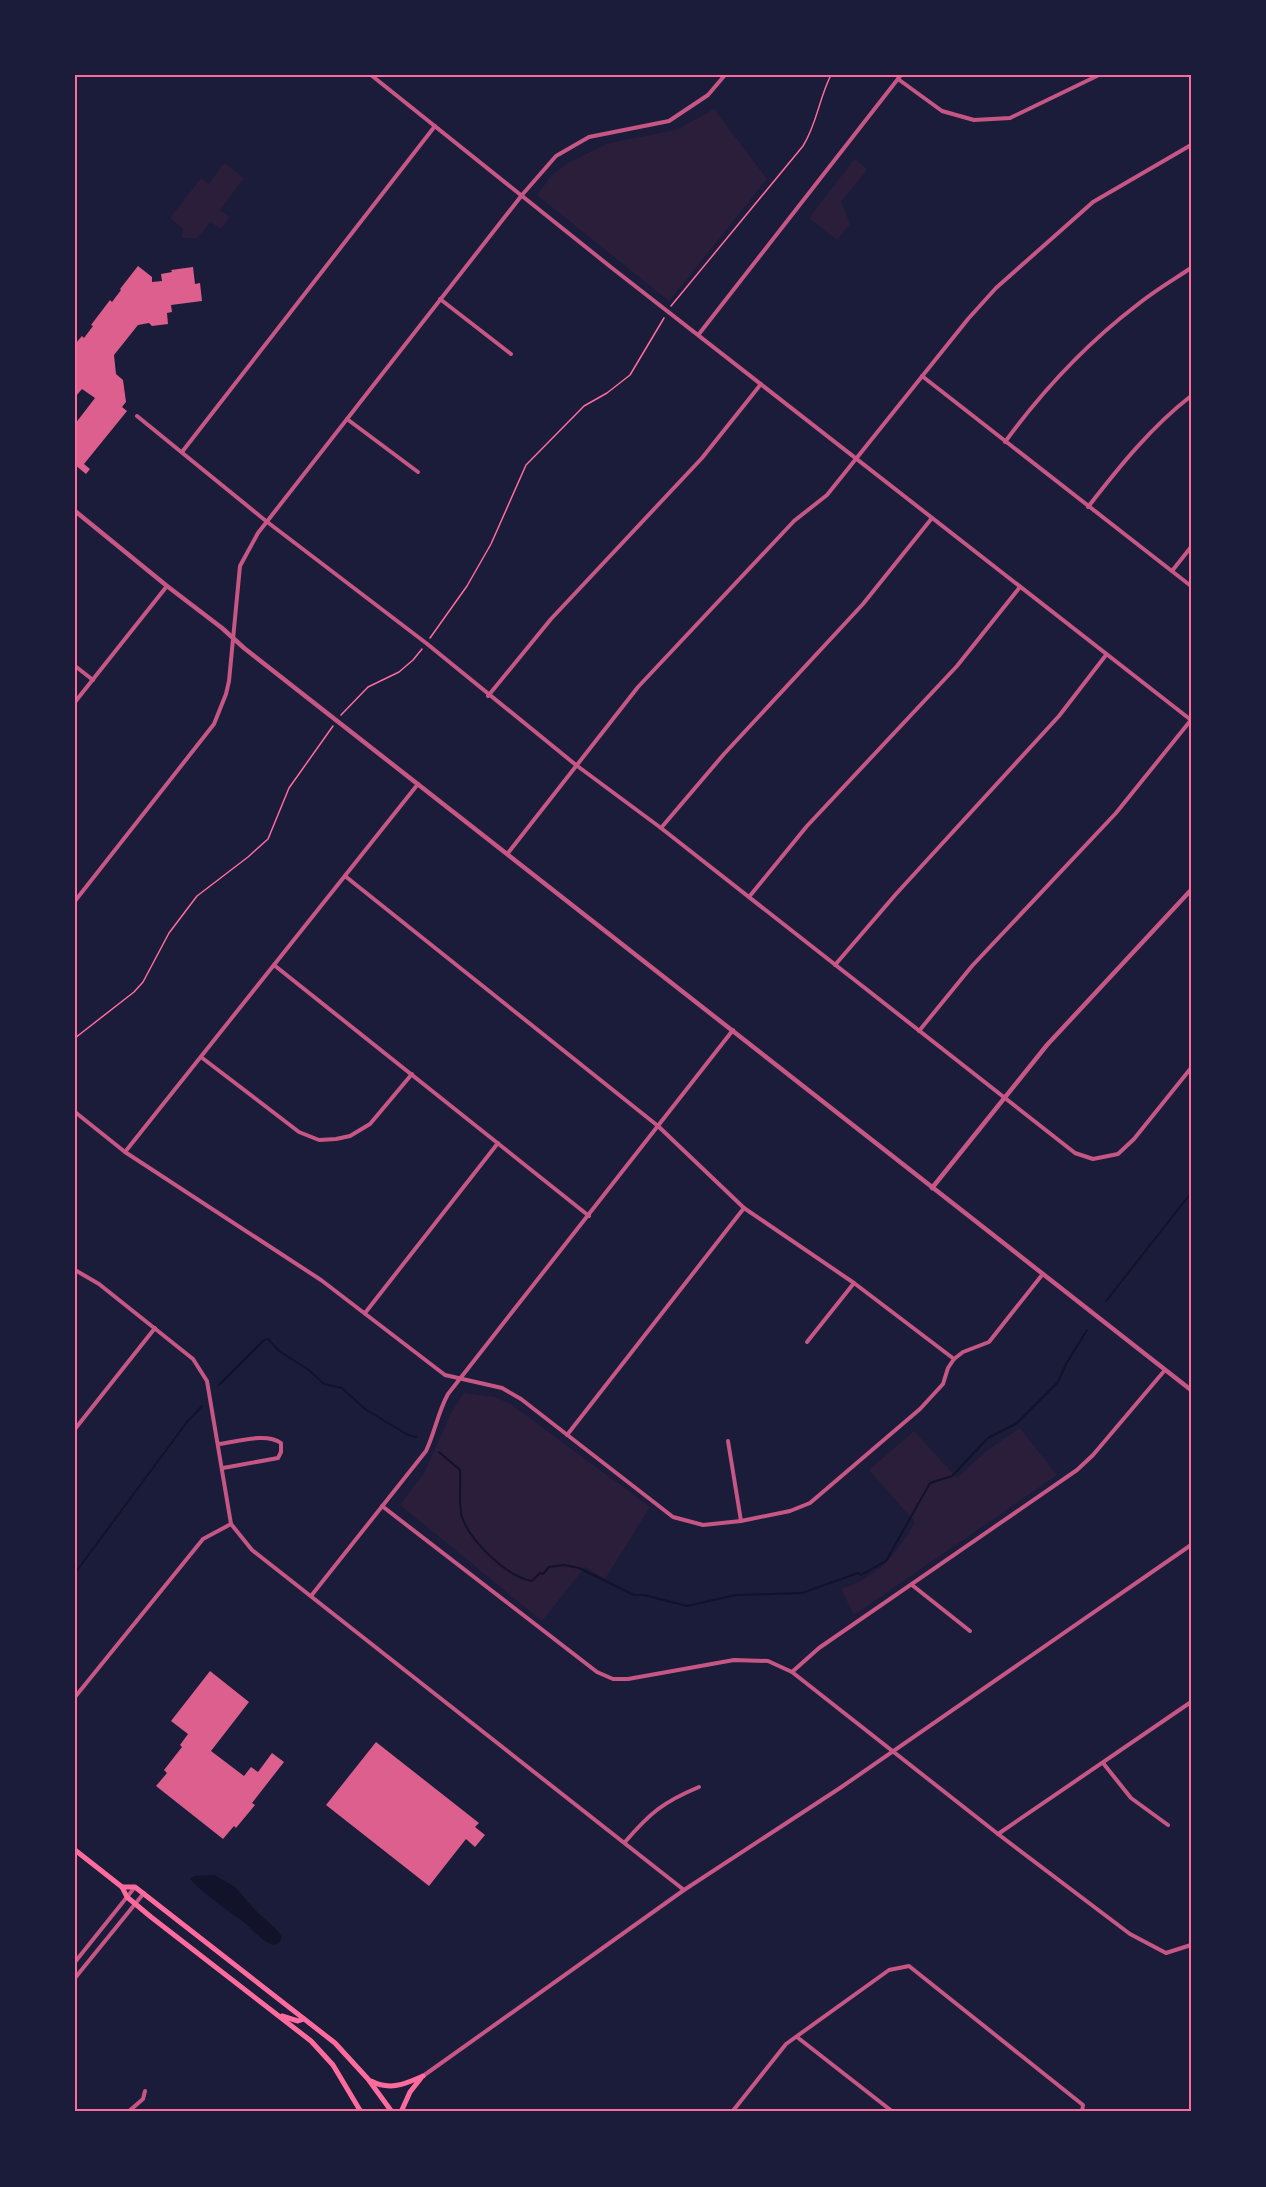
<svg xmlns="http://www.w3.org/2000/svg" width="1266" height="2187" font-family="'Open Sans',sans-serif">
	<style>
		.green { fill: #2a1e3b }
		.water { fill: #12122b }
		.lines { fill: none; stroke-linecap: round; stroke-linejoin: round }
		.stream { stroke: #12122b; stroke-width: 2 }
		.building { fill: #dd5f8e }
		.path { stroke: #ff6b9d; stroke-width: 1.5 }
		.minor { stroke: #c65784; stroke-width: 4 }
		.tertiary { stroke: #c65784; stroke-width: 4.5 }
		.secondary { stroke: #ff6b9d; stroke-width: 5 }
		.neatline { fill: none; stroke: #ff6b9d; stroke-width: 2 }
	</style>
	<rect width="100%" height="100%" fill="#1b1b3a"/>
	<g class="green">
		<polygon points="714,109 767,179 669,301 537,195 552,175 568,163 609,143 676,130"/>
		<polygon points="856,160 866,168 866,171 841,202 850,224 837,240 809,218 853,161"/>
		<polygon points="224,163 244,178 220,210 230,217 221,229 210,222 198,238 182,238 183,229 170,218 201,178 209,184"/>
		<polygon points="464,1393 495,1397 512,1405 650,1507 605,1579 585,1567 542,1621 400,1505 424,1473 452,1411"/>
		<path d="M1020 1428 1057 1475 854 1615 841 1589C880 1575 894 1557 915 1522L869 1470 914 1431 957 1478 986 1451Z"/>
	</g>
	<path class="water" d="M214 1875 235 1887 255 1910 277 1930 282 1937 280 1942 275 1945C260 1942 253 1928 241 1920 223 1907 205 1895 190 1879L195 1876Z"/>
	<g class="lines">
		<g class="stream">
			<polyline points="1106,1301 1191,1193"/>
			<polyline points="219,1385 264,1340 268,1339 279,1351 309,1370 324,1384 342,1388 365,1409 408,1435 416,1437"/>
			<path d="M439 1452 460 1470C461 1485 458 1503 462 1517 470 1541 507 1577 532 1581L540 1573 543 1574 549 1567 564 1565 579 1568 634 1595H644L687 1606 736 1595 802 1593 858 1573 861 1575 886 1561 930 1483 952 1476 988 1438 1017 1423 1058 1382 1066 1364 1087 1330"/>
			<polyline points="75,1573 187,1422 202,1406"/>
		</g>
	</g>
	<g class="building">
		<polygon points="138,266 152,277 152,282 162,281 161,274 172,272 171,270 193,267 195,284 200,283 202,301 171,305 172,312 167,313 168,324 152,326 149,323 138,325 114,355 116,374 123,380 126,402 122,407 127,411 84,464 90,469 86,474 75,465 75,424 95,398 82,389 75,397 75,344 82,336 84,338 93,326 91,325 110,300 112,302 121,290 120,289"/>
		<polygon points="210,1671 249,1702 211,1751 244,1776 251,1767 258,1772 272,1753 284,1762 252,1803 255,1805 236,1828 234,1826 223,1839 156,1786 167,1773 164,1770 182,1747 180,1745 188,1734 171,1721"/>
		<polygon points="376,1742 479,1823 475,1827 485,1835 475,1847 466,1839 429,1886 326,1805"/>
	</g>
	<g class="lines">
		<g class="path">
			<path d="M671 306 803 146C817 124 819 98 831 75"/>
			<polyline points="430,638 467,586 491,544 526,465 584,406 607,393 630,375 664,318"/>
			<polyline points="341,715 368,687 399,672 413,660 422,649"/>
			<polyline points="75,1038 134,992 143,982 169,933 197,896 248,857 268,839 289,788 333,726"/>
		</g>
		<g class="minor">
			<polyline points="371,75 612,268 1191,720 1116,813 972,966 919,1031"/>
			<polyline points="898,79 942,111 974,120 1010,118 1099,75"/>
			<polyline points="440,299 511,354"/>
			<polyline points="699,334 901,75"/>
			<polyline points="922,376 1191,586"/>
			<polyline points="137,416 266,521 426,643 576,765 661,828 1075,1153 1093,1159 1118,1154 1134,1139 1191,1068"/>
			<polyline points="347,419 418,472"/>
			<path d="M1005 442C1043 390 1086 344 1137 305 1154 291 1173 280 1191 268"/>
			<polyline points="182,452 435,126"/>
			<path d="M1088 507C1119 467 1151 427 1191 396"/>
			<polyline points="1172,571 1191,547"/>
			<polyline points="75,666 93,680"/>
			<polyline points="488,696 551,619 702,458 761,384"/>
			<polyline points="75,702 167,586"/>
			<polyline points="661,828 724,754 863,604 932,518"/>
			<polyline points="508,853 638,687 794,521 827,495 968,319 996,288 1093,202 1191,145"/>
			<polyline points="345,876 658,1126 744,1208 854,1283 954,1359"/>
			<polyline points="749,897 807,826 957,666 1020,587"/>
			<polyline points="75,901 214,724 226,694 229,681 240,566 258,533 522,195 556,156 589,137 669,121 708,95 725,75"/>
			<polyline points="274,965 589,1216"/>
			<polyline points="835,965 896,894 1059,716 1106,655"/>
			<polyline points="201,1057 299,1132 319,1140 336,1139 350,1136 370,1124 412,1074"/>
			<polyline points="75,1112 125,1152 321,1280 445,1375 502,1388 521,1399 673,1517 703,1525 741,1521 790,1511 810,1503 920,1409 943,1384 948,1368 954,1359 963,1352 989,1342 1042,1275"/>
			<polyline points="125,1152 418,784"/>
			<polyline points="75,1270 99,1284 193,1359 207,1381 231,1524 252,1550 684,1890"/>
			<polyline points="365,1313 498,1143"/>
			<polyline points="807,1342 854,1283"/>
			<polyline points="75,1429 155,1328"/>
			<polyline points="567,1435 744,1208"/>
			<polyline points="728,1441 741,1521"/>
			<path d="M219 1444C236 1442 266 1432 281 1443V1452L278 1458 223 1468"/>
			<polyline points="382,1506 597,1672 613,1679 628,1679 734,1660 768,1661 792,1672 998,1834 1130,1934 1166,1953 1191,1945"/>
			<polyline points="912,1585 970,1631"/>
			<path d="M311 1596 426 1451C435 1432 438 1412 448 1394L733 1030"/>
			<polyline points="792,1672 819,1648 1077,1470 1093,1455 1165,1370"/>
			<polyline points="75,1697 203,1539 231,1524"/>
			<polyline points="1103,1763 1131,1798 1168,1825"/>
			<polyline points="998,1834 1191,1702"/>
			<path d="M625 1842C650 1813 663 1802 699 1787"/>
			<polyline points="75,1962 135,1887"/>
			<polyline points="75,1978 144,1893"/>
			<polyline points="797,2037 893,2112"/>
			<polyline points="423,2076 684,1890 840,1788 1191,1545"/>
			<polyline points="128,2112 143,2099 145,2091"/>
			<polyline points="732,2112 786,2044 889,1970 909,1966 1083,2105 1082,2112"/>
		</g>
		<g class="tertiary">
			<polyline points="75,511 167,586 222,628 244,648 1191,1390"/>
			<polyline points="932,1188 1047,1045 1191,890"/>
		</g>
		<g class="secondary">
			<polyline points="75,1850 122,1887 127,1897 151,1917 311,2041 333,2065 361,2112"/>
			<polyline points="122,1887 135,1887 335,2043 368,2079 392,2112"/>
			<polyline points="282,2016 298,2021 304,2019"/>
			<path d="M371 2081C390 2091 405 2084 423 2076"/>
			<polyline points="401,2112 410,2092 421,2078"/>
		</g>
	</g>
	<rect width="1266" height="2187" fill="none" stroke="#1b1b3a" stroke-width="153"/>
	<rect x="76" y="76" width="1114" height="2034" class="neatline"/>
</svg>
